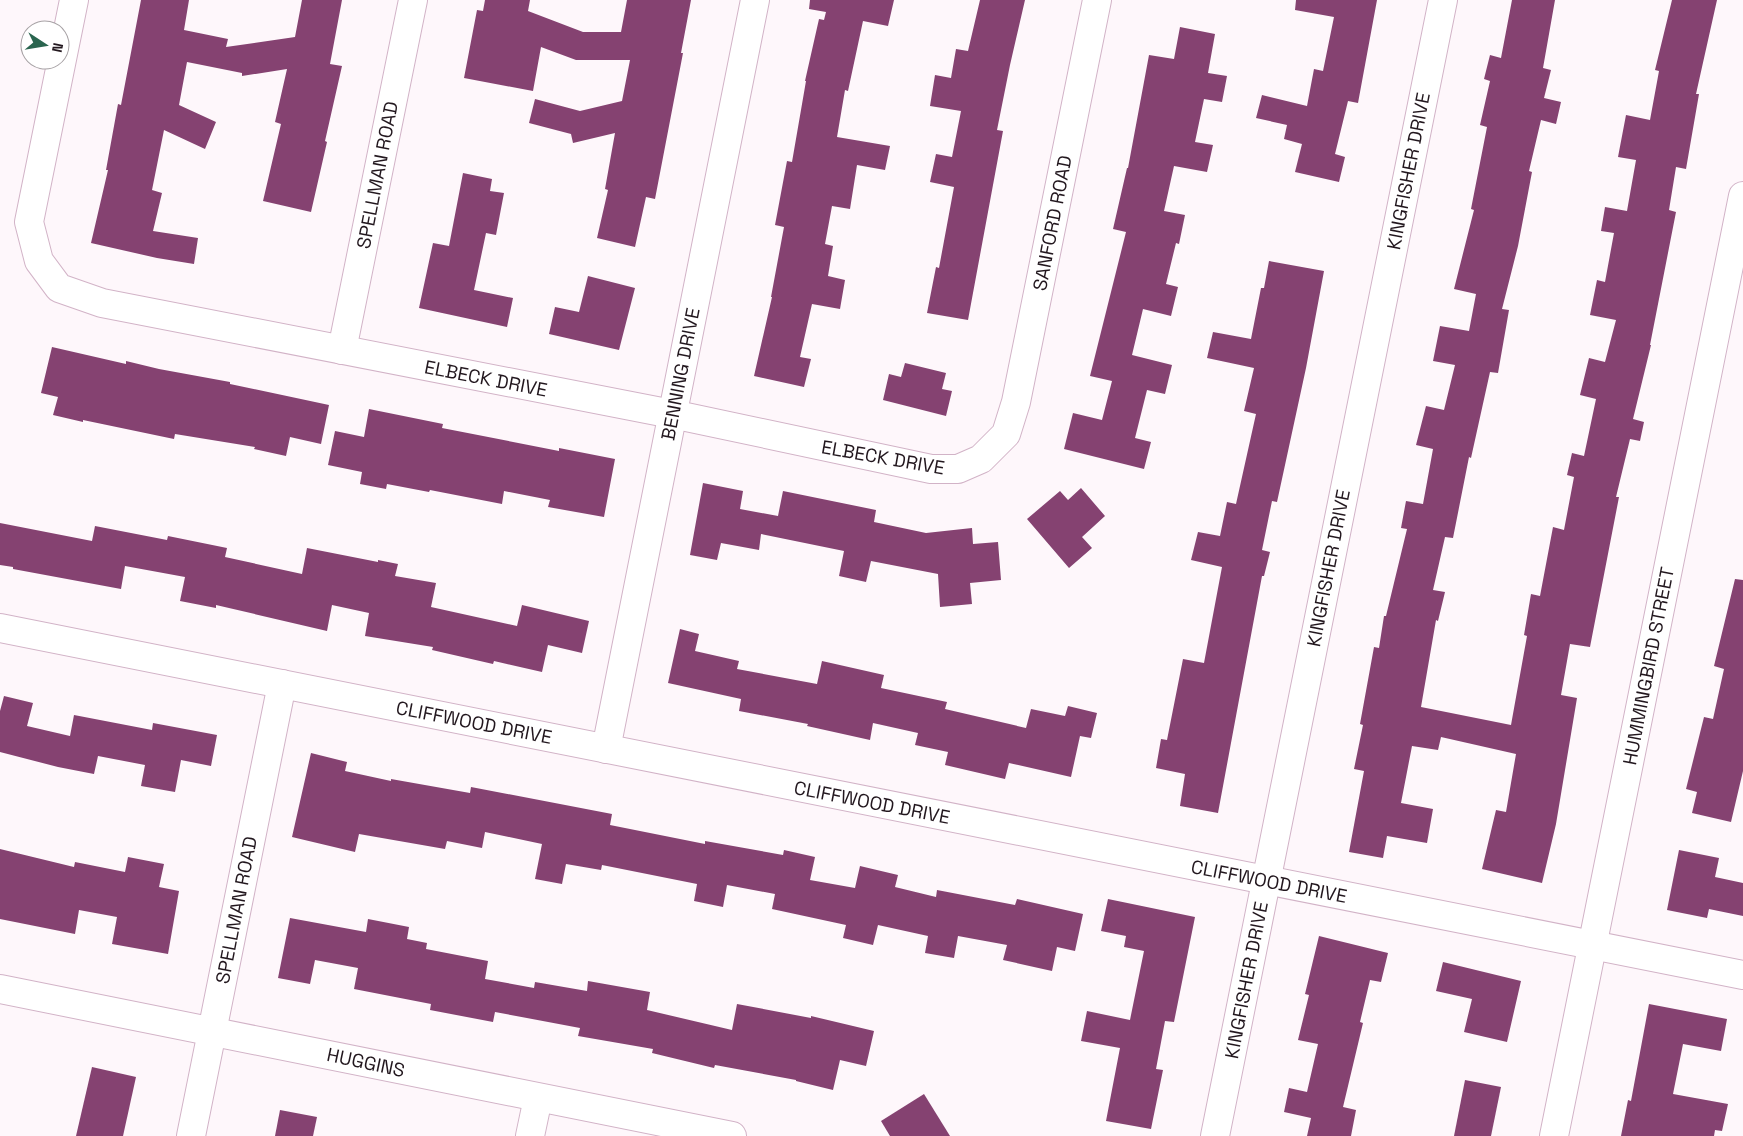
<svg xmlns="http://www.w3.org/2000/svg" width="1743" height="1136" font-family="'Space Grotesk',sans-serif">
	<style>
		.building { fill: #854271 }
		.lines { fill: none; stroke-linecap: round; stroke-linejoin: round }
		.minor-casing { stroke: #d2b3c7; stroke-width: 30 }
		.tertiary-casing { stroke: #d2b3c7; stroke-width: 30 }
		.minor { stroke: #fff; stroke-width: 28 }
		.tertiary { stroke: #fff; stroke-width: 28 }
		.labels { text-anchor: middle; stroke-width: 5; stroke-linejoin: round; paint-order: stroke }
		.street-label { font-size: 19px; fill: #22171e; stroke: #fff }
	</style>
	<rect width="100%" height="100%" fill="#fef7fb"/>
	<g class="building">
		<polygon points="141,0 189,0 184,30 228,39 226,47 295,37 302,0 342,0 330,64 342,66 325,141 327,142 311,212 263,201 281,124 275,122 287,69 242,76 242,73 187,62 179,105 216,122 205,149 164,130 152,190 162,193 153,231 198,238 194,264 157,258 91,243 108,170 106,170 118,104 121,105"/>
		<polygon points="485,0 530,0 528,11 583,32 621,32 627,0 691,0 681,53 683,53 655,199 646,197 635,247 597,238 608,190 605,189 615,133 573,143 571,134 529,123 535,99 580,111 622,101 630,60 576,60 541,47 533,91 464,78 477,10 483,11"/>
		<polygon points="810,0 894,0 888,26 863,21 848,91 845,90 837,137 890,146 885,170 857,165 850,209 832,206 825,244 833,246 828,276 845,280 840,309 812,304 800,357 811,359 804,387 754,376 772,297 771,297 784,227 775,225 787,161 792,162 806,81 805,81 819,19 824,20 826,12 809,9"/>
		<polygon points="980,0 1025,0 1010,65 997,130 1003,131 968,320 927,313 936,267 939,268 954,187 930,182 936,154 952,157 961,111 930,106 935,75 951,78 956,49 968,51"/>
		<polygon points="1296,0 1377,0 1358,103 1348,101 1335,154 1345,157 1339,182 1295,172 1302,144 1284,139 1287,125 1256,118 1262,95 1307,106 1314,69 1323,71 1334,17 1295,10"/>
		<polygon points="1512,0 1555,0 1543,68 1551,70 1544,98 1561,102 1556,124 1541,120 1529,171 1532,172 1518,246 1502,309 1509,310 1498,373 1490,372 1471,458 1469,457 1453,538 1445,537 1433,590 1445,592 1438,621 1436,620 1421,707 1511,725 1527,636 1524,635 1531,594 1540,596 1553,527 1564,530 1574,477 1567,475 1572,453 1584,456 1596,399 1580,395 1589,358 1605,362 1616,320 1590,315 1597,280 1605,282 1614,233 1601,231 1605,207 1627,211 1636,160 1618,157 1626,115 1650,120 1659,71 1655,70 1672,0 1717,0 1696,94 1699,94 1686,169 1676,167 1669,210 1676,212 1650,345 1651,345 1633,419 1644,422 1640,441 1630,439 1616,497 1619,497 1590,647 1570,644 1561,695 1577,698 1556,824 1542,883 1482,869 1496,810 1506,812 1516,754 1441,737 1438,750 1412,746 1401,803 1433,809 1427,843 1387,836 1383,858 1349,852 1364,771 1354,769 1363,725 1360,724 1374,647 1379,648 1384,616 1386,616 1407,529 1401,528 1406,501 1423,504 1433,449 1416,445 1426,406 1444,410 1455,365 1433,361 1440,326 1469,331 1476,294 1454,289 1474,210 1471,209 1487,127 1480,125 1490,81 1484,79 1490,55 1501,58"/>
		<polygon points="1180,27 1215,34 1208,73 1227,76 1222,102 1204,99 1195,142 1213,145 1207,172 1174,166 1164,211 1185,215 1179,244 1176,243 1166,284 1178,287 1171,316 1143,309 1132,355 1172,365 1165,394 1147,390 1135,438 1151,442 1144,469 1064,449 1073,413 1102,420 1112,381 1090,376 1126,232 1113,229 1127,168 1128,168 1149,55 1174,59"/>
		<polygon points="463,173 492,179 490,191 504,193 496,235 486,233 474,290 513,298 507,327 419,308 433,243 449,246"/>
		<polygon points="1269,261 1324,271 1306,368 1277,502 1272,501 1262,550 1270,552 1264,576 1262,576 1218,813 1180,806 1185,774 1156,768 1161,739 1167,740 1183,659 1204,663 1222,567 1191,560 1198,532 1220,536 1227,502 1236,504 1256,414 1244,411 1254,368 1207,358 1213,332 1251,339 1261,288 1264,288"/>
		<polygon points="588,276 635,288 619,350 549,334 555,307 579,312"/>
		<polygon points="52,347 126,364 126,361 159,369 230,382 230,384 329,405 321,444 290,437 286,456 254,449 255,447 175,434 174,439 83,420 83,422 53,415 58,397 41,393"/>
		<polygon points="905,363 946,373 942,389 952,391 946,416 883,400 889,374 901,377"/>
		<polygon points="369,409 443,424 442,428 559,451 559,448 615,459 604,517 548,507 550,500 504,491 502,504 430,490 429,492 387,484 386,489 360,484 362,472 328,465 335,431 364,437"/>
		<polygon points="703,483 743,491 740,509 778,516 783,491 876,510 874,522 926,533 972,528 973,544 998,542 1001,580 970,583 972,604 940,607 938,574 871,561 866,582 839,576 844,551 761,534 759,550 721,543 717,560 690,555"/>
		<polygon points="1081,488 1105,516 1082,537 1092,548 1069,568 1027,519 1060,491 1068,500"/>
		<polygon points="0,523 92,541 95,526 167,540 168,536 227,548 225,557 302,574 307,548 378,562 378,560 398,564 395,576 436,583 431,607 517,626 522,605 589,621 582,653 548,645 542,672 494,661 493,664 432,650 433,647 365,636 369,613 332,605 327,631 216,605 216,608 180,601 185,577 125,566 121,589 13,569 13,567 0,565"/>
		<polygon points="1735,579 1743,580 1743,771 1731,822 1692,813 1697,792 1686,789 1704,717 1713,719 1724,669 1714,666"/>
		<polygon points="680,629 699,634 695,651 739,661 737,669 817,684 822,661 884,675 881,688 947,702 945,709 1026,728 1031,709 1065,716 1068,706 1097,713 1091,738 1080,736 1071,777 1009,763 1005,779 945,765 948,752 915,745 918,733 873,723 870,740 807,726 808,724 739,711 741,699 668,683"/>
		<polygon points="4,696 33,703 27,726 70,736 74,715 152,730 153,723 217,735 211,766 181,760 175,792 141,786 145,765 98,756 94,774 58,767 0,752 0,711"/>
		<polygon points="311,753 347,762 345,771 391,781 391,779 470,793 471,787 612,814 610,825 705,844 705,841 783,855 784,850 815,857 810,880 855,888 860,866 898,875 895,887 936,897 937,890 1015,905 1017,899 1083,914 1075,951 1057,947 1052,971 1003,960 1007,945 958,936 954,958 925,953 928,936 878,925 873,945 843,938 846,925 772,909 775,894 727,885 723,907 694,901 697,884 602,865 601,870 566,864 562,884 535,879 542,844 485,832 482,848 447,841 445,849 359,834 355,852 292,837"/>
		<polygon points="0,849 74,867 75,862 125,872 128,857 164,864 159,887 179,891 168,954 112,944 117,917 79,910 75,934 0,919"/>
		<polygon points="1679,850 1719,858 1715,877 1743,883 1743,916 1709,909 1707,918 1667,910"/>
		<polygon points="1108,899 1195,917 1174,1022 1165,1021 1156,1069 1163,1070 1151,1129 1106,1121 1120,1048 1081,1041 1087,1011 1130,1020 1144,951 1124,947 1126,936 1101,931"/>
		<polygon points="290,918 366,932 368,919 409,927 407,939 427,943 426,949 488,961 485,979 534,988 535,982 587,991 588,981 650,992 647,1010 732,1030 737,1004 811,1018 811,1016 874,1031 866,1066 840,1060 833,1090 796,1081 796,1080 715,1065 714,1068 652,1053 653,1049 578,1036 580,1028 495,1012 493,1022 430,1010 431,1004 354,989 358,968 315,960 310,984 278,978"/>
		<polygon points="1319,936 1388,953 1381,982 1370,980 1360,1022 1363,1023 1343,1107 1356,1110 1351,1136 1307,1136 1311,1118 1284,1112 1289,1088 1307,1092 1318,1044 1298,1040 1309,995 1305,994"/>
		<polygon points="1443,962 1521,981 1507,1042 1464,1032 1472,999 1436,991"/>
		<polygon points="1649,1004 1727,1019 1721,1051 1683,1044 1673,1094 1728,1104 1722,1131 1715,1130 1714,1136 1621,1136 1628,1100 1631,1101"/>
		<polygon points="92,1067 136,1077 123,1136 76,1136"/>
		<polygon points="1465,1080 1501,1087 1491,1136 1454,1136"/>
		<polygon points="924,1094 950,1136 890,1136 881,1121"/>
		<polygon points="280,1110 317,1117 313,1136 275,1136"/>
	</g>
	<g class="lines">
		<defs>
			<g id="minor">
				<polyline points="74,0 29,222 39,261 59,288 102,303 672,414 931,469 958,469 981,459 1006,434 1016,402 1097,0"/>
				<polyline points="342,350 413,0"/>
				<polyline points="606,749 755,0"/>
				<polyline points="0,989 732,1136"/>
				<polyline points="191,1136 282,684"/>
				<polyline points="530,1136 538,1098"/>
				<polyline points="1215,1136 1443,0"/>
				<polyline points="1554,1136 1743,196"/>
			</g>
			<polyline id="tertiary" points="0,628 1743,975"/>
		</defs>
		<use href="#minor" class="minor-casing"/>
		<use href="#tertiary" class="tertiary-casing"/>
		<use href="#minor" class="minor"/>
		<use href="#tertiary" class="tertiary"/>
	</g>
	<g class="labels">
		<g class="street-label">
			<text transform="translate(1408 171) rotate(-79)" y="7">KINGFISHER DRIVE</text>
			<text transform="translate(377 175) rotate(-79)" y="7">SPELLMAN ROAD</text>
			<text transform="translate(1052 223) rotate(-79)" y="7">SANFORD ROAD</text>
			<text transform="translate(680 374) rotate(-79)" y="7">BENNING DRIVE</text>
			<text transform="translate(486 378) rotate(11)" y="7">ELBECK DRIVE</text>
			<text transform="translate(883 457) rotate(10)" y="7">ELBECK DRIVE</text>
			<text transform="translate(1328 568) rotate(-79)" y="7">KINGFISHER DRIVE</text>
			<text transform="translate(1648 666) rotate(-79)" y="7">HUMMINGBIRD STREET</text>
			<text transform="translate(474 722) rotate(11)" y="7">CLIFFWOOD DRIVE</text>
			<text transform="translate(872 802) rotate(11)" y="7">CLIFFWOOD DRIVE</text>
			<text transform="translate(1269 881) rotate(11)" y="7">CLIFFWOOD DRIVE</text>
			<text transform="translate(236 910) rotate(-79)" y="7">SPELLMAN ROAD</text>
			<text transform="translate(1246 980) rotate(-79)" y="7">KINGFISHER DRIVE</text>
			<text transform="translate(366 1062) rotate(12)" y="7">HUGGINS</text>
		</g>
	</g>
	<g transform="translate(45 45) rotate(102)"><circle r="24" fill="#ffffff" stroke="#a7a2a5"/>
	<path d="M0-4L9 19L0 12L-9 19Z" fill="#2a654f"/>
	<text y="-8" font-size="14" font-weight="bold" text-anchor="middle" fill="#22171e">N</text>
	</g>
</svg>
